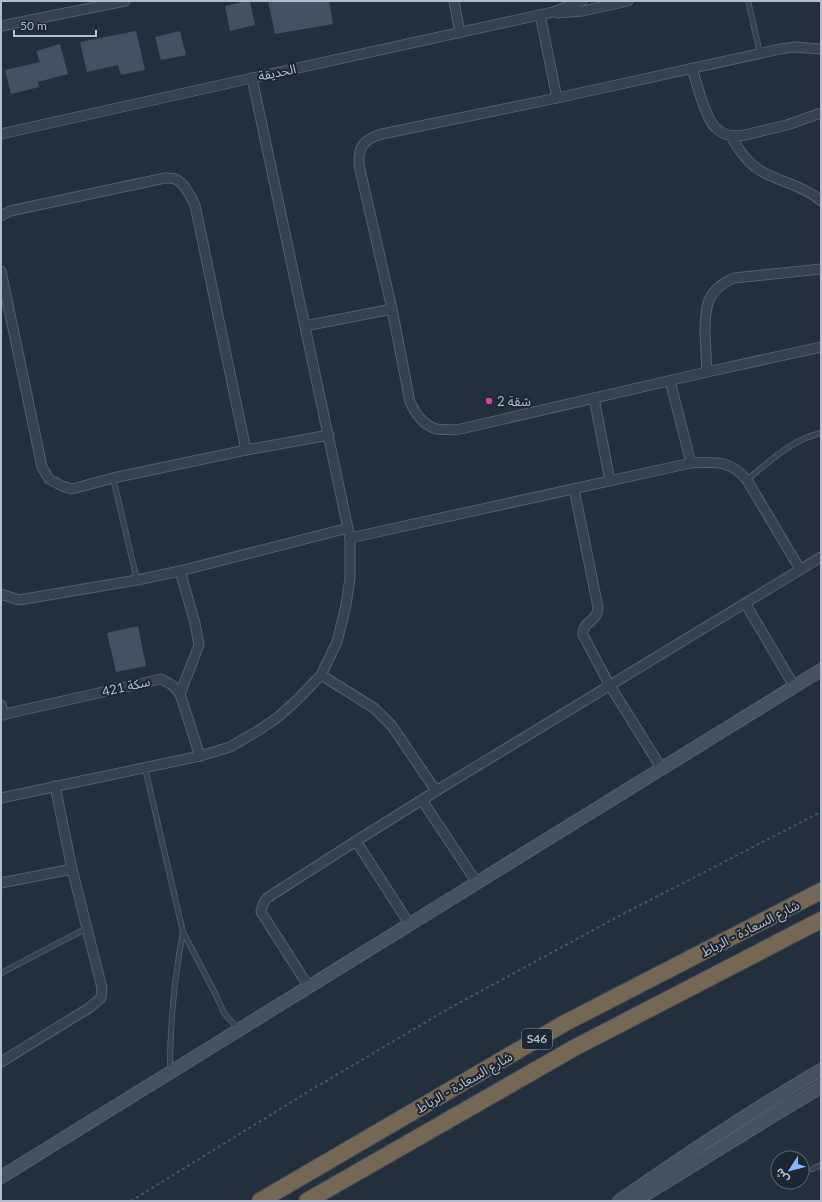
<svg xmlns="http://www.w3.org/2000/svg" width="822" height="1202" font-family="Lato,'Noto Sans Arabic',sans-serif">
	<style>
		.building { fill: #455162 }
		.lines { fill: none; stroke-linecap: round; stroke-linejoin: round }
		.lane-casing { stroke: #565f6c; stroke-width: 6 }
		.street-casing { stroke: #565f6c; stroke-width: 11 }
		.secondary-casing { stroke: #565f6c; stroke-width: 14 }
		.highway-casing { stroke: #434c59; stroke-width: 18 }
		.path { stroke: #44595c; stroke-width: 2; stroke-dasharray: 3 3; stroke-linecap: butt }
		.lane { stroke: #38414e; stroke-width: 4.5 }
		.street { stroke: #38414e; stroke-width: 9 }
		.secondary { stroke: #465061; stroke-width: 12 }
		.highway { stroke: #746855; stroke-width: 16 }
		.hotel-dot { fill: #d1479c; stroke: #1d2633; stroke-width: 1.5 }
		.labels { text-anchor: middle; stroke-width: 4; stroke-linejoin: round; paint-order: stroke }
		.shield { fill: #1d2633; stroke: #878f9c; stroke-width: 1 }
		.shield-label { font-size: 12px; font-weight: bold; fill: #b4bcc9 }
		.street-label { font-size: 13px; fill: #b4bcc9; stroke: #1d2633 }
		.poi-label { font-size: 13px; fill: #b4bcc9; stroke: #1d2633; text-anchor: start }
	</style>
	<rect width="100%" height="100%" fill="#242f3e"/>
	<g class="building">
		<polygon points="246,1 250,1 255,25 230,31 225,6"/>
		<polygon points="268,1 329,1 333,24 275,34"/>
		<polygon points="136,31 145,70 121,75 118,65 87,72 80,42"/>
		<polygon points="180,31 186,55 161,60 155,37"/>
		<polygon points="60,44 68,74 38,82 39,87 11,94 5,70 40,62 36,51"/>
		<polygon points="138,626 146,666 116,672 107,633"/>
	</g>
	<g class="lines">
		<defs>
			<g id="lane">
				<polyline points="748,1 760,53"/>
				<polyline points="113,478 137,580"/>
				<path d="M747 480C770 461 791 440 821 433"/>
				<polyline points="145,768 183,932 216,995 223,1011 228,1018 238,1028"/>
				<polyline points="1,973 87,928"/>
				<path d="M170 1072C170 1025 174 979 183 932"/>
				<polyline points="812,1169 821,1165"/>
			</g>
			<g id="street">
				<polyline points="454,1 460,33"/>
				<polyline points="557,13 583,11 628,1"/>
				<polyline points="540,15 557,98"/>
				<polyline points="1,26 125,1"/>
				<path d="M821 49 794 47 780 49 557 98 382 134C364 139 358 146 359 165L392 309 410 402C416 414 422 424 436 429 442 430 450 429 456 430L707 372 821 347"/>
				<path d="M692 69C695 78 698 88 701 98 709 121 715 140 745 135L787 125 821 113"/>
				<polyline points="1,134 252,78 553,12 582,1"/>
				<path d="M731 136C738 149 749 165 763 172 781 182 806 187 821 201"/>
				<path d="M1 216 10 211 165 178C168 178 172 178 175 179 184 182 191 197 195 205L246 450"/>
				<polyline points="1,271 42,467 49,479 62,486 72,489 113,478 246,450 329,435"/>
				<polyline points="305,326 392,309"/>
				<path d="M707 372C706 360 706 347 705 334 705 307 706 290 734 278L821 269"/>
				<polyline points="670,381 691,463"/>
				<polyline points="594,398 610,481"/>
				<path d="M574 489 598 607C597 624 583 619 583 635L609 684 662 769"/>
				<path d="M350 538 691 463C715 462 731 460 747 480L800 569"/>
				<polyline points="1,594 19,600 137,580 180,571 348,528"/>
				<polyline points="745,603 794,686"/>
				<polyline points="321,675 374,708 392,726 436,791"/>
				<polyline points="180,694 199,645 195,623 180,571"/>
				<polyline points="1,705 4,715"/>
				<polyline points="1,715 161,679 172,685 180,694 200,756"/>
				<polyline points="1,798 200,756 230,747 259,730 277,718 298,699 321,675 337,642 346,605 350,578 350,538 252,78"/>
				<polyline points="422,800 477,883"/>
				<polyline points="356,841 410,925"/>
				<polyline points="1,883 72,869"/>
				<polyline points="309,987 261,912 263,904 267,898 356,841 436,791 821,557"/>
				<polyline points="1,1062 89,1008 101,998 102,988 72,869 55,786"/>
			</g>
			<g id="secondary">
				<polyline points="1,1177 821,670"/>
				<path d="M619 1201C685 1155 752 1110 821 1070"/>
				<polyline points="635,1201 774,1115 821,1087"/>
			</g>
			<g id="highway">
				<polyline points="260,1201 565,1023 821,891"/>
				<polyline points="307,1201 574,1048 821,920"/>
			</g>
		</defs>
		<use href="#lane" class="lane-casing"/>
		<use href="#street" class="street-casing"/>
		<use href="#secondary" class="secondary-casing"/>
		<use href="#highway" class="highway-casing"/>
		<polyline class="path" points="131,1201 311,1090 448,1009 621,915 821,812"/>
		<use href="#lane" class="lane"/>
		<use href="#street" class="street"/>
		<use href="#secondary" class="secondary"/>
		<use href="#highway" class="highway"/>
	</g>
	<circle class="hotel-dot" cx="489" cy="401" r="4"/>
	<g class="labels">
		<rect class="shield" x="522" y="1029" width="30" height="20" rx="3"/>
		<g class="shield-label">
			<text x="537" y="1043">S46</text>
		</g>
		<g class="street-label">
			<text transform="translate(277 72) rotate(-12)" y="5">الحديقة</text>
			<text transform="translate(126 686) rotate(-13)" y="5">سكة 421</text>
			<text transform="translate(750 928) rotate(-27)" y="5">شارع السعادة - الرباط</text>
			<text transform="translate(464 1082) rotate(-30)" y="5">شارع السعادة - الرباط</text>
		</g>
		<g class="poi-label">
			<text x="497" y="406">شقة 2</text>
		</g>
	</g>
	<rect width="822" height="1202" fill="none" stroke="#b4bcc9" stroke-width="4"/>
	<g transform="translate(790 1170) rotate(234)"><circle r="19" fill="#1d2633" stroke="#59626f"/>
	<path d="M0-3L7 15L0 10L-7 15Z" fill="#8ab4f8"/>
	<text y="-6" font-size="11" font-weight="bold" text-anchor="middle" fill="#b4bcc9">ش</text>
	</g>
	<path d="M14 30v6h82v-6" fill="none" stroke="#b4bcc9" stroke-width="2"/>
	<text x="20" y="30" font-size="12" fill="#b4bcc9" stroke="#1d2633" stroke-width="3" paint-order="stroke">50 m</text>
</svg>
